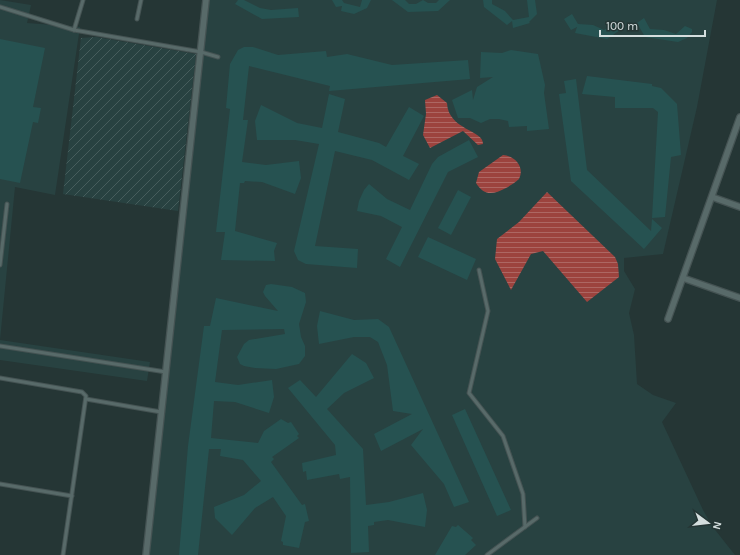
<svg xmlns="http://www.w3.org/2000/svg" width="740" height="555" font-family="Karla,sans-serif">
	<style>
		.built { fill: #284241 }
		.industrial { fill: url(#industrial-furrows) }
		.water { fill: url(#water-rules) }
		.building { fill: #265251 }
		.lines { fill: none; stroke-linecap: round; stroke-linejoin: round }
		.lane-casing { stroke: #455353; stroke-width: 5 }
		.street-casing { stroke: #455353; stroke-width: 8 }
		.lane { stroke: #586a69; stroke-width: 3 }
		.street { stroke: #586a69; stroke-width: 5.5 }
	</style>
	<defs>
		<pattern id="industrial-furrows" width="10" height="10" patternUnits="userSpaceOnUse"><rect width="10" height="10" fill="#284241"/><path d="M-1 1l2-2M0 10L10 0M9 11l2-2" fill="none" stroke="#465d5c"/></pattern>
		<pattern id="water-rules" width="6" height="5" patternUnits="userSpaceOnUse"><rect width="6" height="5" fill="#9c433e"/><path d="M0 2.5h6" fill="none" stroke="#ad6763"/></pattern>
	</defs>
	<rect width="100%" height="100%" fill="#253635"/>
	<g class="built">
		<polygon points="0,0 31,5 27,23 80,27 55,195 15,187 0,340 150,362 147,381 0,360"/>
		<polygon points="208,0 717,0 697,107 663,254 624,258 624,271 635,289 629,313 634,335 637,384 653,395 676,403 662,422 703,510 712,526 735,555 149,555"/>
	</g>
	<polygon class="industrial" points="96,37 196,54 178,211 63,194 81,38"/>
	<g class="water">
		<path d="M437 95 447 103C448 130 484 130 483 144L478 145 463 131 430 148 423 135 426 114 425 100Z"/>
		<path d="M503 155C515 156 525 167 519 179 515 183 511 185 506 188 493 195 484 196 476 183L479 172Z"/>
		<polygon points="547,192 615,257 618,264 619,277 587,302 543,251 531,254 511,290 495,259 497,239 519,222"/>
	</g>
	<g class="building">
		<polygon points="238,0 244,0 260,8 271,10 298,8 299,17 262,19 235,4"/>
		<polygon points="332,0 342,0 344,3 360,7 362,0 371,0 367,8 354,14 341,11 342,6 336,7"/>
		<polygon points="392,0 405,0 409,4 416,4 423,0 428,3 436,3 439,0 450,0 438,11 408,12"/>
		<polygon points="483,0 492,0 492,4 505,11 513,20 529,17 527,0 535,0 537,14 529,22 530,23 513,28 512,21 507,25 484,7"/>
		<polygon points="572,14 578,24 593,25 604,30 615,23 621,24 620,30 607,39 575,33 577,27 571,30 564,19"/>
		<polygon points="644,18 650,29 664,30 676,34 685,26 692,29 692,32 687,38 678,42 645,37 637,23"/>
		<polygon points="0,39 45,48 33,107 41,108 38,123 33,122 20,183 0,179"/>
		<polygon points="244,47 253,47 278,55 326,51 327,57 347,54 392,65 468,60 470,79 329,91 330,86 249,66 243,120 248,120 242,162 266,165 299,161 301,178 295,194 262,182 245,181 244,183 240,183 235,231 277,243 274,251 275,261 221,260 225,232 216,232 230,109 226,108 230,64 238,50"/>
		<polygon points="511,50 538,54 545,85 544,93 549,129 527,131 527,126 509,127 508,121 499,119 490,119 481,123 470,118 458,118 452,100 472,90 473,100 477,87 493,77 480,78 481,52 502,53"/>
		<polygon points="587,76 652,84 652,86 661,88 677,104 681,155 671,157 665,217 652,218 658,112 653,108 615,108 615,97 582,94"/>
		<polygon points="576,79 587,170 651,231 652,219 662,228 644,249 571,181 559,94 566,93 564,81"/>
		<polygon points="329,94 345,99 338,132 379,143 386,147 409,107 424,116 403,156 419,164 409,180 372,160 335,151 315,246 358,249 357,268 306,264 298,260 294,251 319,144 295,140 257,140 255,121 261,105 297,123 322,128"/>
		<polygon points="469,140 478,157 448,172 400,267 386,259 402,227 381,216 357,211 359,201 364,190 369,184 387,199 410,210 432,164 438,157"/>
		<polygon points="458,190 471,197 451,235 438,228"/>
		<polygon points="428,237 476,259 467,280 418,257"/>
		<polygon points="271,284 292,287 305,293 306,302 299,324 301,337 305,346 305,356 299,364 276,369 255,368 244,366 240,364 237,357 244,344 249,340 285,334 284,329 222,330 215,382 238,385 272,380 274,397 269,413 235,402 214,401 211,438 258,443 264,431 281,419 288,423 291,422 299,434 297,436 299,438 272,457 274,459 271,462 302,505 305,504 309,521 305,522 299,548 283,545 283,542 281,541 286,516 273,497 255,508 232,535 215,518 214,507 244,495 261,481 243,460 220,456 221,449 209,449 198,555 179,555 188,446 204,326 210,326 216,298 278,311 265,296 263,292 266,285"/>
		<polygon points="320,311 354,320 378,319 389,327 469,502 454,507 444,484 411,445 423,429 381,451 374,434 412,414 393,411 387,365 378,342 370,337 354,337 319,344 317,326"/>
		<polygon points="352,354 366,363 374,378 344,393 327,409 363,449 366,505 389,502 423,493 427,510 425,527 388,520 374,522 374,525 368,526 369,552 351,553 350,477 340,479 339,474 307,480 306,471 303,472 302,463 336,455 335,445 288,388 300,380 316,397"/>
		<polygon points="465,409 511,510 497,516 452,415"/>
		<polygon points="458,525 473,538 471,540 476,545 465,555 435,555 452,526 456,527"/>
	</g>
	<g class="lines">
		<defs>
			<g id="lane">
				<polyline points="0,7 74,30 201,52 218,57"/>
				<polyline points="137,19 141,0"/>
				<polyline points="74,30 83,0"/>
				<polyline points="0,265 7,204"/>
				<polyline points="479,270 488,311 469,393 503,436 523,494 525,527"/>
				<polyline points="0,346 166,372"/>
				<polyline points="0,378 82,392 86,396 63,555"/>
				<polyline points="86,399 161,412"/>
				<polyline points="0,484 72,496"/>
				<polyline points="487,555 537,518"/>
			</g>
			<g id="street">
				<polyline points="712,197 740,207"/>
				<polyline points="683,278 740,298"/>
				<polyline points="668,319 740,117"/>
				<polyline points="146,555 206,0"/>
			</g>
		</defs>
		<use href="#lane" class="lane-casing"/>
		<use href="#street" class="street-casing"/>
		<use href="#lane" class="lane"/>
		<use href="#street" class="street"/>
	</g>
	<g transform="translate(708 523) rotate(105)" stroke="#253635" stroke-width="3" paint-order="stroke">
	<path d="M0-3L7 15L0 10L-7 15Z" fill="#d4dede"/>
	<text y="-6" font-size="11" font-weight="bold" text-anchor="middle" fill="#d4dede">N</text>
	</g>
	<path d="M600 30v6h105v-6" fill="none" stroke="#d4dede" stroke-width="2"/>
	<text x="606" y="30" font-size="12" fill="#d4dede" stroke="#253635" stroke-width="3" paint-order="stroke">100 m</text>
</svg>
